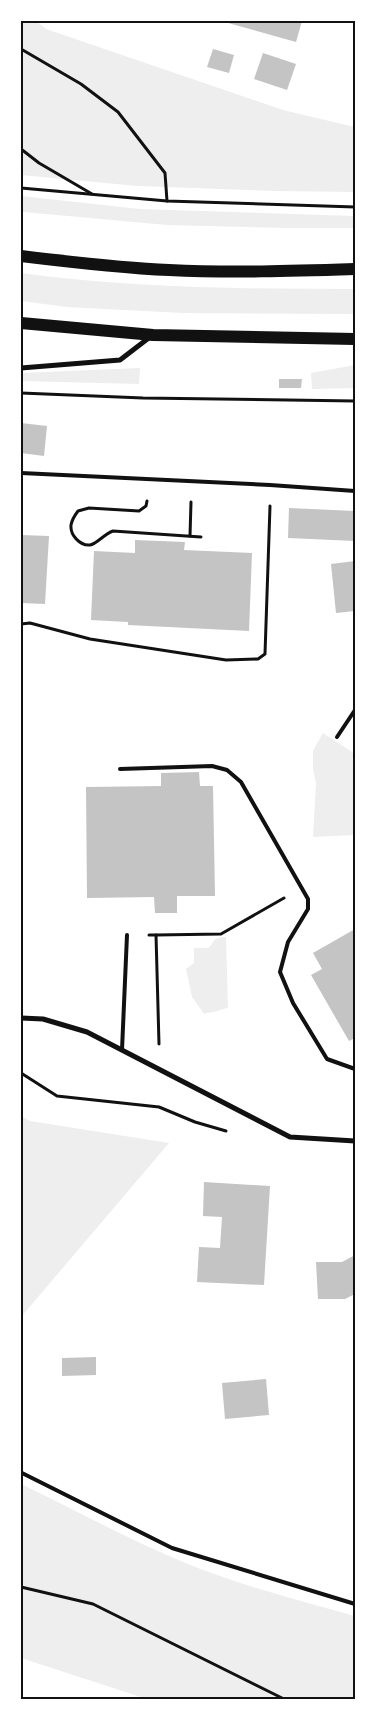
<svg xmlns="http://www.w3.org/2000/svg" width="376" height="1720" font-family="Barlow,sans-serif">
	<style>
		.green { fill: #eee }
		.building { fill: #c4c4c4 }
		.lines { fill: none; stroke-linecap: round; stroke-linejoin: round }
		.path { stroke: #111; stroke-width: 3 }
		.service { stroke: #111; stroke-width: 4 }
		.minor { stroke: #111; stroke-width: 5 }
		.primary { stroke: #111; stroke-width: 12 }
		.neatline { fill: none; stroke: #111; stroke-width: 2 }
	</style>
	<rect width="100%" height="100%" fill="#fff"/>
	<g class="green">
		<polygon points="21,21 36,21 46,29 283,110 355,127 355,192 275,191 137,186 21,175"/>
		<polygon points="21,196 140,209 355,216 355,228 284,228 167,225 24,212 21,212"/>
		<path d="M21 273C132 288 243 289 355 289V314L183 313 67 307 21 301Z"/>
		<polygon points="355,365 355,388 312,389 311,373"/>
		<polygon points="140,368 139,384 21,381 21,373"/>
		<polygon points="323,733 355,754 352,760 355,762 355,835 313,837 316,783 313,769 313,751"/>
		<path d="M226 937 228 1008C221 1009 214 1013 206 1013L205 1015 192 997 186 969 194 963V948H208C217 941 210 938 226 937Z"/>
		<polygon points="21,1116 30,1121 169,1143 21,1317"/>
		<path d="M21 1484C75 1510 128 1539 183 1562 239 1585 297 1600 355 1616V1699H147L21 1658Z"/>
	</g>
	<g class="building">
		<polygon points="221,21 302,21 296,42"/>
		<polygon points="213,49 234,55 229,73 207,67"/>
		<polygon points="263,53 296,64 287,90 254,79"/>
		<polygon points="279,379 302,379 301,388 279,388"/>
		<polygon points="21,423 47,426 44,456 21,453"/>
		<polygon points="289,508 355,511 355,541 288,538"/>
		<polygon points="21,535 49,536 45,604 21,603"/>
		<polygon points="135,540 185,542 184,550 252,553 249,631 128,625 128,622 91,620 94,551 135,553"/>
		<polygon points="355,561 355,611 336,613 331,564"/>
		<polygon points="199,772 200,786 213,786 215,896 177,896 177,913 155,913 154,897 87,898 86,787 161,786 161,773"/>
		<polygon points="355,929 355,1038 349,1041 311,975 322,969 313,953"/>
		<polygon points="204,1182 270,1186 264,1285 197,1282 199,1247 220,1248 222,1217 203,1216"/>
		<polygon points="355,1255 355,1294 345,1299 318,1299 316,1262 342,1262"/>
		<polygon points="96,1357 96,1375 62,1376 62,1358"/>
		<polygon points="266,1379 269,1415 225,1419 222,1383"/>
	</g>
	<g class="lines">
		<g class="path">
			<polyline points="21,49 81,84 118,112 165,173 167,201"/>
			<polyline points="21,149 39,163 92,194"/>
			<polyline points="21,188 167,201 355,207"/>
			<polyline points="21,393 143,398 355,401"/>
			<path d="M147 501 146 506 139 511 89 508 78 511C75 515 72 519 71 525 70 535 80 546 90 545 97 544 104 534 113 531L201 537"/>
			<polyline points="190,536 191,502"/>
			<polyline points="21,624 30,623 90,639 226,660 258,659 265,654 270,506"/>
			<polyline points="149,935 156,935 159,1044"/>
			<polyline points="156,935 221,934 284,898"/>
			<polyline points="21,1073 57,1096 159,1107 195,1122 226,1131"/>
			<polyline points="21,1587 93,1604 284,1699"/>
		</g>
		<g class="service">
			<polyline points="21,473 270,485 355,491"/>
			<polyline points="337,737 355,710"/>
			<polyline points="120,769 212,766 227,770 241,782 308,899 308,909 288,942 280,972 293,1003 327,1059 355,1069"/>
			<polyline points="122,1050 127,935"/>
			<polyline points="22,1473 172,1548 355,1604"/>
		</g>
		<g class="minor">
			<polyline points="21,368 120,360 150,337"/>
			<polyline points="21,1018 43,1019 87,1032 290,1137 355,1141"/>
		</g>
		<g class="primary">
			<path d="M21 256C70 262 119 268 169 270 231 273 293 271 355 269"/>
			<polyline points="21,323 153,335 355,339"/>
		</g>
	</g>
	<rect width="376" height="1720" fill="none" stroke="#ffffff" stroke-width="45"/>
	<rect x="22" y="22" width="332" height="1676" class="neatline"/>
</svg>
